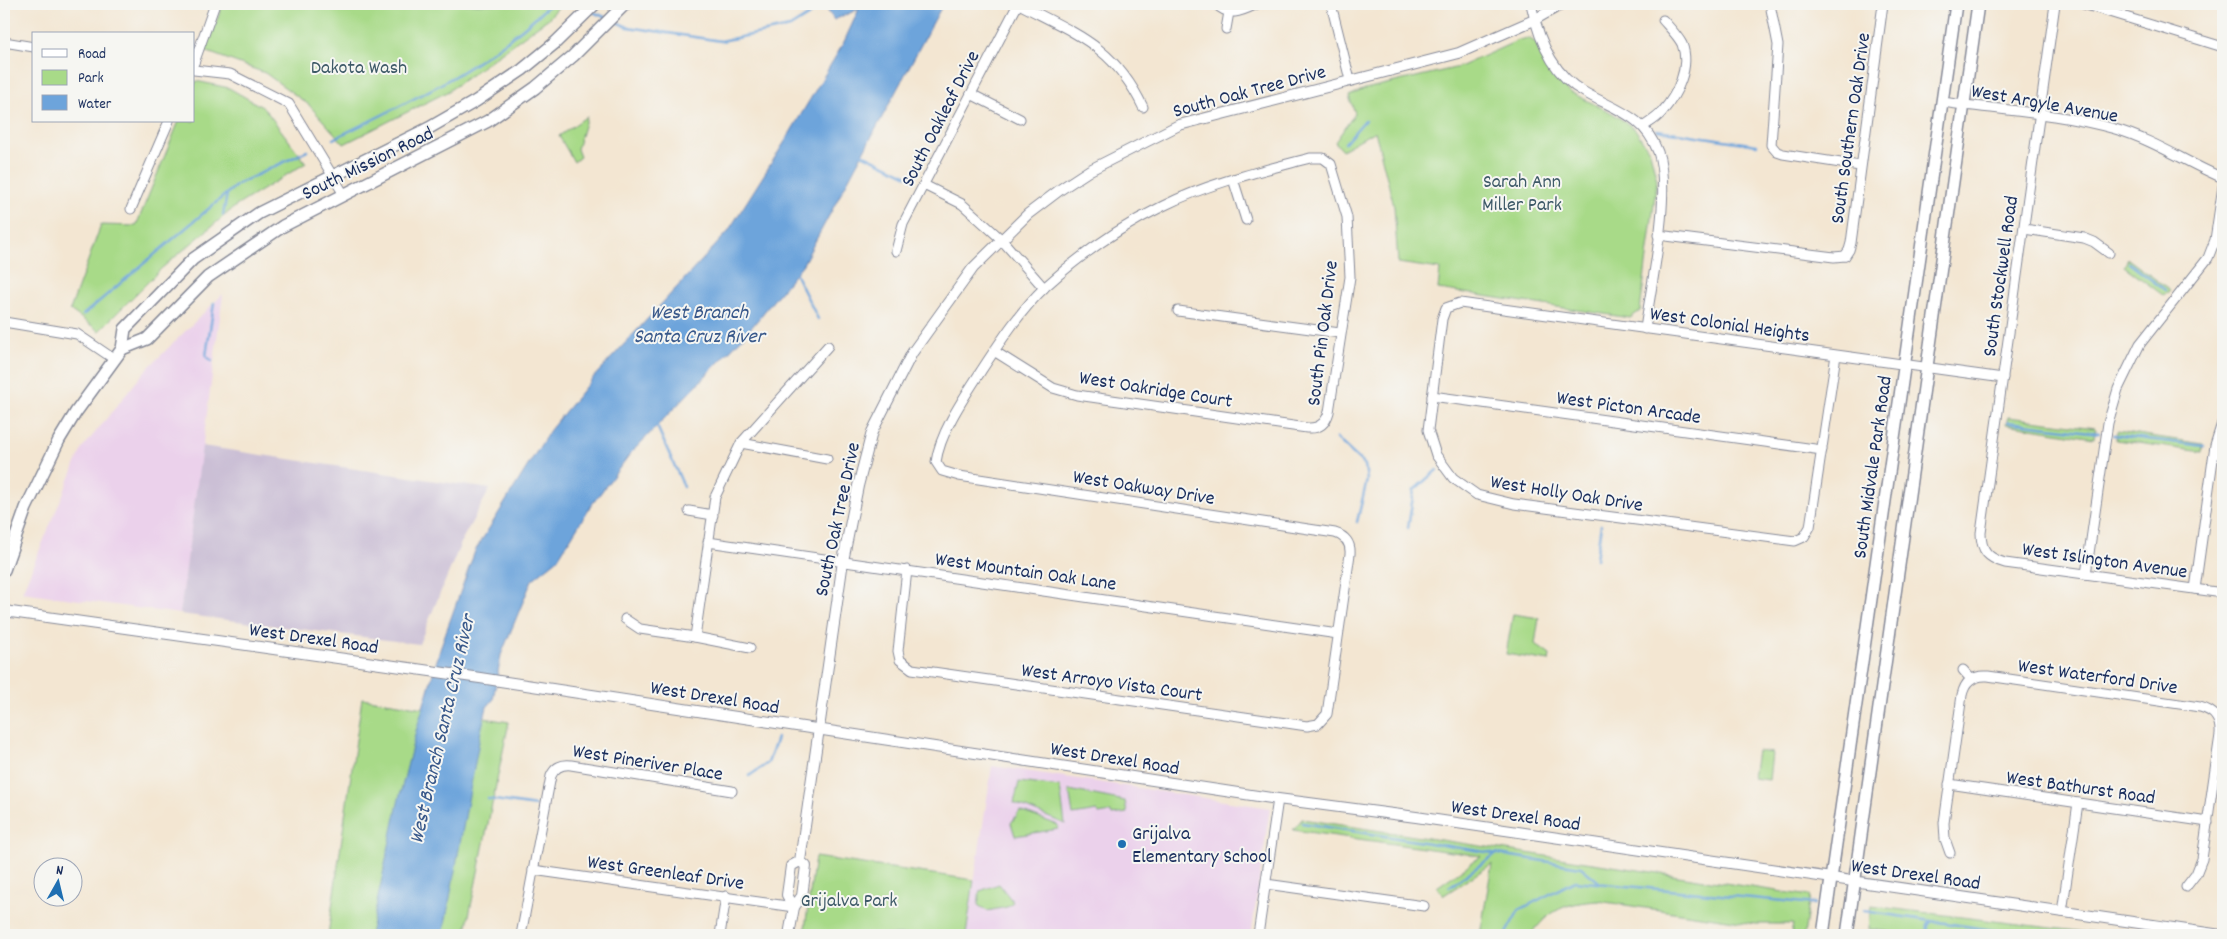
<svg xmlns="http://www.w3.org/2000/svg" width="2227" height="939" font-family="Dekko,sans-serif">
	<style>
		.built { fill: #ebd1eb }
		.industrial { fill: #cbbfd5 }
		.green { fill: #a8da88; stroke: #628473 }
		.water { fill: #6da4db; stroke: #446a9c }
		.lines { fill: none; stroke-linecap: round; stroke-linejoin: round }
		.stream { stroke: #6da4db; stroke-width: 2.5 }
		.minor-casing { stroke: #878a98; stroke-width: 11 }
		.tertiary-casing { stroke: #878a98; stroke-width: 12 }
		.secondary-casing { stroke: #878a98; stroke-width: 14 }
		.minor { stroke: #fff; stroke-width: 9 }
		.tertiary { stroke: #fff; stroke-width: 10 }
		.secondary { stroke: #fff; stroke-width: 11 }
		.poi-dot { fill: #1f6fb2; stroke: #f6f6f2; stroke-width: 2 }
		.labels { text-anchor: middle; stroke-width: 4; stroke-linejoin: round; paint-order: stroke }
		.park-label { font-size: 20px; fill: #3e5a68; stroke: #f6f6f2 }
		.street-label { font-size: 20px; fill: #1b2f5e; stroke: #f6f6f2 }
		.poi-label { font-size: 20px; fill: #1b2f5e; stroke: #f6f6f2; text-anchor: start }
		.water-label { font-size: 21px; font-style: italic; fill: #38588a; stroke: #f6f6f2 }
	</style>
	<rect width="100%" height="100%" fill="#f6f6f2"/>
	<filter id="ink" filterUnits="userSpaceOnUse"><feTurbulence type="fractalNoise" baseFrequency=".02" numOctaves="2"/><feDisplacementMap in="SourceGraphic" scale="10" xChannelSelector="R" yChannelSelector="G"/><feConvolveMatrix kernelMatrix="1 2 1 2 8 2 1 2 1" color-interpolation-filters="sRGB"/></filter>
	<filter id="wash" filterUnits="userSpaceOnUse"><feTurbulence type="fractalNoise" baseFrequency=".0096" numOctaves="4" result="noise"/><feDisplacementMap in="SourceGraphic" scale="20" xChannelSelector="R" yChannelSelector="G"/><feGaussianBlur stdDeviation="1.12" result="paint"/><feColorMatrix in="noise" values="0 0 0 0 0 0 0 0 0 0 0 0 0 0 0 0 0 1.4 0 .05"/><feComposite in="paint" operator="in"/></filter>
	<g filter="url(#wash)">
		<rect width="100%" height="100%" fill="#f3e6d2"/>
		<g class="built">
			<polygon points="223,294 180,614 22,592 82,449 145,371"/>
			<polygon points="992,766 1270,808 1251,935 966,935"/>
		</g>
		<polygon class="industrial" points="202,446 490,489 463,538 419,644 180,614"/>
		<g class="green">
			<polygon points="223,4 561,4 549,18 447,92 344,144 309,105 265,73 205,51"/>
			<polygon points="1528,38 1535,42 1554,76 1570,92 1612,113 1635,129 1650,152 1657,180 1640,311 1630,318 1438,289 1440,269 1398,263 1394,206 1375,131 1342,150 1335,142 1355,113 1349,96 1365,89 1459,67 1519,40"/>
			<polygon points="196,81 229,88 264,108 306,163 236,206 162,268 99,331 70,310 101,225 136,226 179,121 194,121 194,87"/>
			<polygon points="587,116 577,149 580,157 574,162 559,136"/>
			<polygon points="2128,259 2170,290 2164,296 2124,266"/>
			<polygon points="2008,417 2095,428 2094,438 2006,424"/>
			<polygon points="2117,431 2203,444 2202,452 2116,440"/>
			<polygon points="1513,614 1539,618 1535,644 1550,655 1549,661 1506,654"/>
			<polygon points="362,698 509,722 465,935 328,935"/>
			<polygon points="1757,751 1772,753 1769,780 1753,778"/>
			<polygon points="1019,782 1060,787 1065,824 1014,803"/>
			<polygon points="1069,790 1125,801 1127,813 1112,815 1111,812 1099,814 1097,811 1073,815"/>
			<polygon points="1020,811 1058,825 1058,829 1015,836 1011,823"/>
			<path d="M1302 819 1810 896 1804 935H1791L1793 924H1755L1598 901C1566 903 1550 909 1531 935H1480L1492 864 1444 895 1437 887 1481 856 1293 830Z"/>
			<polygon points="815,857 974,880 966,935 804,935"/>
			<polygon points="999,884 1013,902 1007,907 987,911 978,905 980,891"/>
			<polygon points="1871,906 2109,935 1912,935 1869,929"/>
		</g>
		<polygon class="water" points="823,4 943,4 803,264 747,333 630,454 590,507 557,560 532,580 501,655 493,700 487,707 481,731 443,935 370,935 398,803 416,731 442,643 475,551 550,430 591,380 727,233 784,143 843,44 859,9 834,20"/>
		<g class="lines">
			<g class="stream">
				<polyline points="576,4 586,8"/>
				<polyline points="593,12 607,18"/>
				<polyline points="614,21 628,27 721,41 790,27 827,4"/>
				<polyline points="1657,130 1757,145"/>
				<path d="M333 139C413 100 485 67 550 4"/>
				<polyline points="1345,143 1365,120"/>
				<polyline points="862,154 914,179"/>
				<polyline points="223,215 227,194"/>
				<polyline points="2129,263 2165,290"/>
				<polyline points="794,271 818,319"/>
				<polyline points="83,315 238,184 307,151"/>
				<polyline points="212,361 206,356 214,303"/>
				<polyline points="2008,422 2099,433"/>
				<polyline points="656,424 684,487"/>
				<polyline points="2114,435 2204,446"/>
				<polyline points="1336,438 1365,465 1367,480 1357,522"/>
				<polyline points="1408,528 1414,490 1437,470"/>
				<polyline points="1596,559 1601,525"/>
				<polyline points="749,776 768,763 777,738"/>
				<polyline points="488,799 536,806"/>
				<polyline points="1302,823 1581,867 1599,882"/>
				<polyline points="1449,887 1497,853"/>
				<polyline points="1864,911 2026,935"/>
				<polyline points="1505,935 1519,910 1575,881 1815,904"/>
				<polyline points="1927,935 1928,925 1932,921"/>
			</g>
		</g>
	</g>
	<g filter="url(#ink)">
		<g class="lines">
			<defs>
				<g id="minor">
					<path d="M1019 4C1076 34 1114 46 1143 107"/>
					<path d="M1216 4C1230 18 1242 11 1257 4"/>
					<polyline points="1331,4 1350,80"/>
					<path d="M1531 4C1538 37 1552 75 1584 92 1615 110 1644 115 1658 152 1672 192 1651 285 1645 329"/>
					<polyline points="1770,4 1778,45 1771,145 1777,152 1783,154 1860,166"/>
					<path d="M2055 4 1981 533C1981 551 1988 558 2005 563L2223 593"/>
					<polyline points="2083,4 2223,47"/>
					<polyline points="1226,29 1229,12"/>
					<polyline points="4,42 34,47"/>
					<polyline points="194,63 215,4"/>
					<polyline points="194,70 230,74 289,104 343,193"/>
					<polyline points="971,94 1020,119"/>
					<path d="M1942 102C1999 110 2060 113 2115 129 2154 140 2187 163 2223 178"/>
					<path d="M1644 126C1650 122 1657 118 1662 112 1677 95 1691 67 1682 44 1678 36 1669 27 1663 20"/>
					<polyline points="1233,179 1246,220"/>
					<polyline points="924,185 962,204 1001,239 1044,288"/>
					<polyline points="131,209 169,121"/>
					<polyline points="2024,229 2084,238 2094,242 2109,253"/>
					<polyline points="1658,235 1834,257 1845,256"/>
					<polyline points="896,251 903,224 1018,4"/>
					<polyline points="1845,256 1849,250 1851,243 1883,4"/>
					<polyline points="1178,311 1340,333"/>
					<polyline points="4,322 77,334 114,359"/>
					<polyline points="1836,355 1810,527 1804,537 1795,541 1514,504 1477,495 1453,478 1436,455 1428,430 1442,319 1446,308 1460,303 2003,378"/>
					<polyline points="1432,396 1822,450"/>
					<polyline points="741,443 827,459"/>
					<polyline points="689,511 713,515"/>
					<polyline points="708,542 1338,634"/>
					<path d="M907 570 898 651 900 660 912 669 1307 726 1318 724 1327 714 1350 554C1351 543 1345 536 1335 533L959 476 942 471 936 462C940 432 965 396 981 371 1000 342 1020 311 1045 287 1080 255 1120 227 1163 206 1209 183 1261 171 1310 158H1323L1331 164 1347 217 1350 277 1329 412C1326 423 1319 429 1307 428L1077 395 1053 388 994 351"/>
					<polyline points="2086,574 2108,423 2118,389 2140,344 2208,258 2215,240 2223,186"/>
					<polyline points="2195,589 2215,445 2223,420"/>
					<polyline points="625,619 640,629 695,637 750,648"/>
					<polyline points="695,637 715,497 741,443 828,346"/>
					<polyline points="1963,670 1971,679"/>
					<polyline points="1949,784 2208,822"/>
					<path d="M1950 853 1945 839 1944 823 1962 695C1965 681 1974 675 1988 676L2200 707C2215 711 2221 720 2220 735L2202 859 2196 874 2186 887"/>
					<polyline points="533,870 794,907"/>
					<polyline points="1266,884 1424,906"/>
					<polyline points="2062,912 2078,803"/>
					<path d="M521 935 551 776C555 767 562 764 571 765L732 791"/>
					<polyline points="720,935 726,896"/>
					<polyline points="1258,935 1278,799"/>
				</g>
				<g id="tertiary">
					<polyline points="4,611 480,678 1278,799 1416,817 2221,935"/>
					<polyline points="800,861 843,561 858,486 872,432 912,353 973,268 1028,214 1061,189 1090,170 1179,125 1459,53 1534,20 1562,4"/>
					<polygon points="800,861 806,866 802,896 794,907 787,895 791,866"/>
					<polyline points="789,935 794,907"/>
				</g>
				<g id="secondary">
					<polyline points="122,349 125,329 193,259 259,213 429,128 476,101 522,70 555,43 595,4"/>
					<polyline points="4,570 26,508 59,440 76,412 122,349 147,339 208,277 283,226 488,121 535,88 573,56 625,4"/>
					<polyline points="1823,935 1956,4"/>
					<polyline points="1847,935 1978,4"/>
				</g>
			</defs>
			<use href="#minor" class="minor-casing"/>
			<use href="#tertiary" class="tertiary-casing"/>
			<use href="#secondary" class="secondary-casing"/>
			<use href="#minor" class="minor"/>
			<use href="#tertiary" class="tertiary"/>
			<use href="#secondary" class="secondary"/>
		</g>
	</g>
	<circle class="poi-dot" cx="1122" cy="844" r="5"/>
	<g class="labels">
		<g class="park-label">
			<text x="359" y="73">Dakota Wash</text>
			<text x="1522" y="187">Sarah Ann<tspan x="1522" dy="23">Miller Park</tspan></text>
			<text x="849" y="906">Grijalva Park</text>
		</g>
		<g class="street-label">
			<text transform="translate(1249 90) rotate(-15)" y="7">South Oak Tree Drive</text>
			<text transform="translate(2045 102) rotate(10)" y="7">West Argyle Avenue</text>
			<text transform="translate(939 118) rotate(-63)" y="7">South Oakleaf Drive</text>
			<text transform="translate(1849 128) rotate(-82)" y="7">South Southern Oak Drive</text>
			<text transform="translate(367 162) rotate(-26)" y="7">South Mission Road</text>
			<text transform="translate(1999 276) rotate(-82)" y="7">South Stockwell Road</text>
			<text transform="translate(1730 323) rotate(8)" y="7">West Colonial Heights</text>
			<text transform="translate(1321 333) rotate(-83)" y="7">South Pin Oak Drive</text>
			<text transform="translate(1156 388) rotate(9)" y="7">West Oakridge Court</text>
			<text transform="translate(1629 406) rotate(8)" y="7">West Picton Arcade</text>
			<text transform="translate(1871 467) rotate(-82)" y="7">South Midvale Park Road</text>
			<text transform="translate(1144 486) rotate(9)" y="7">West Oakway Drive</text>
			<text transform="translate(1567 492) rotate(9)" y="7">West Holly Oak Drive</text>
			<text transform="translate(836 519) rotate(-78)" y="7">South Oak Tree Drive</text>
			<text transform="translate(2105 559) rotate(8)" y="7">West Islington Avenue</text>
			<text transform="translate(1026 570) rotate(8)" y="7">West Mountain Oak Lane</text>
			<text transform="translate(314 637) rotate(8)" y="7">West Drexel Road</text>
			<text transform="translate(2098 675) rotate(8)" y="7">West Waterford Drive</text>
			<text transform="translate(1112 681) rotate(8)" y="7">West Arroyo Vista Court</text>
			<text transform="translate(715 696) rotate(9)" y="7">West Drexel Road</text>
			<text transform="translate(1115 757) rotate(9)" y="7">West Drexel Road</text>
			<text transform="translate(648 761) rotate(9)" y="7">West Pineriver Place</text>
			<text transform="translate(2081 786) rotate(8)" y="7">West Bathurst Road</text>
			<text transform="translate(1516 814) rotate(8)" y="7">West Drexel Road</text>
			<text transform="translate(666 871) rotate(8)" y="7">West Greenleaf Drive</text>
			<text transform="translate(1916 873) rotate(8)" y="7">West Drexel Road</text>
		</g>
		<g class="poi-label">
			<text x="1132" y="839">Grijalva<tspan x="1132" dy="23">Elementary School</tspan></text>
		</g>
		<g class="water-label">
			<text x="699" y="318">West Branch<tspan x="699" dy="24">Santa Cruz River</tspan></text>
			<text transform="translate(441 729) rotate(-77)" y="7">West Branch Santa Cruz River</text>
		</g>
	</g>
	<rect width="2227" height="939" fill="none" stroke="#f6f6f2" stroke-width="20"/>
	<rect x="32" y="32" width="162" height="90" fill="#f6f6f2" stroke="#9ea6b7"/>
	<rect x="42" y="49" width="25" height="8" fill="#ffffff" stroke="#9ea6b7"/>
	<text x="78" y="58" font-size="15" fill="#1b2f5e">Road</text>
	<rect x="42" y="70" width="25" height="15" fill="#a8da88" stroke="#9ea6b7"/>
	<text x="78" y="82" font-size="15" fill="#1b2f5e">Park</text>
	<rect x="42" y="95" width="25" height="15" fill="#6da4db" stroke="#9ea6b7"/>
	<text x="78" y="108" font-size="15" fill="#1b2f5e">Water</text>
	<g transform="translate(58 882) rotate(8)"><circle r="24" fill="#f6f6f2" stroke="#9ea6b7"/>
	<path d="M0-4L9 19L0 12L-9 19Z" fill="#1f6fb2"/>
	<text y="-8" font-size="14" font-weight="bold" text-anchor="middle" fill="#1b2f5e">N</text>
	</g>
</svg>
